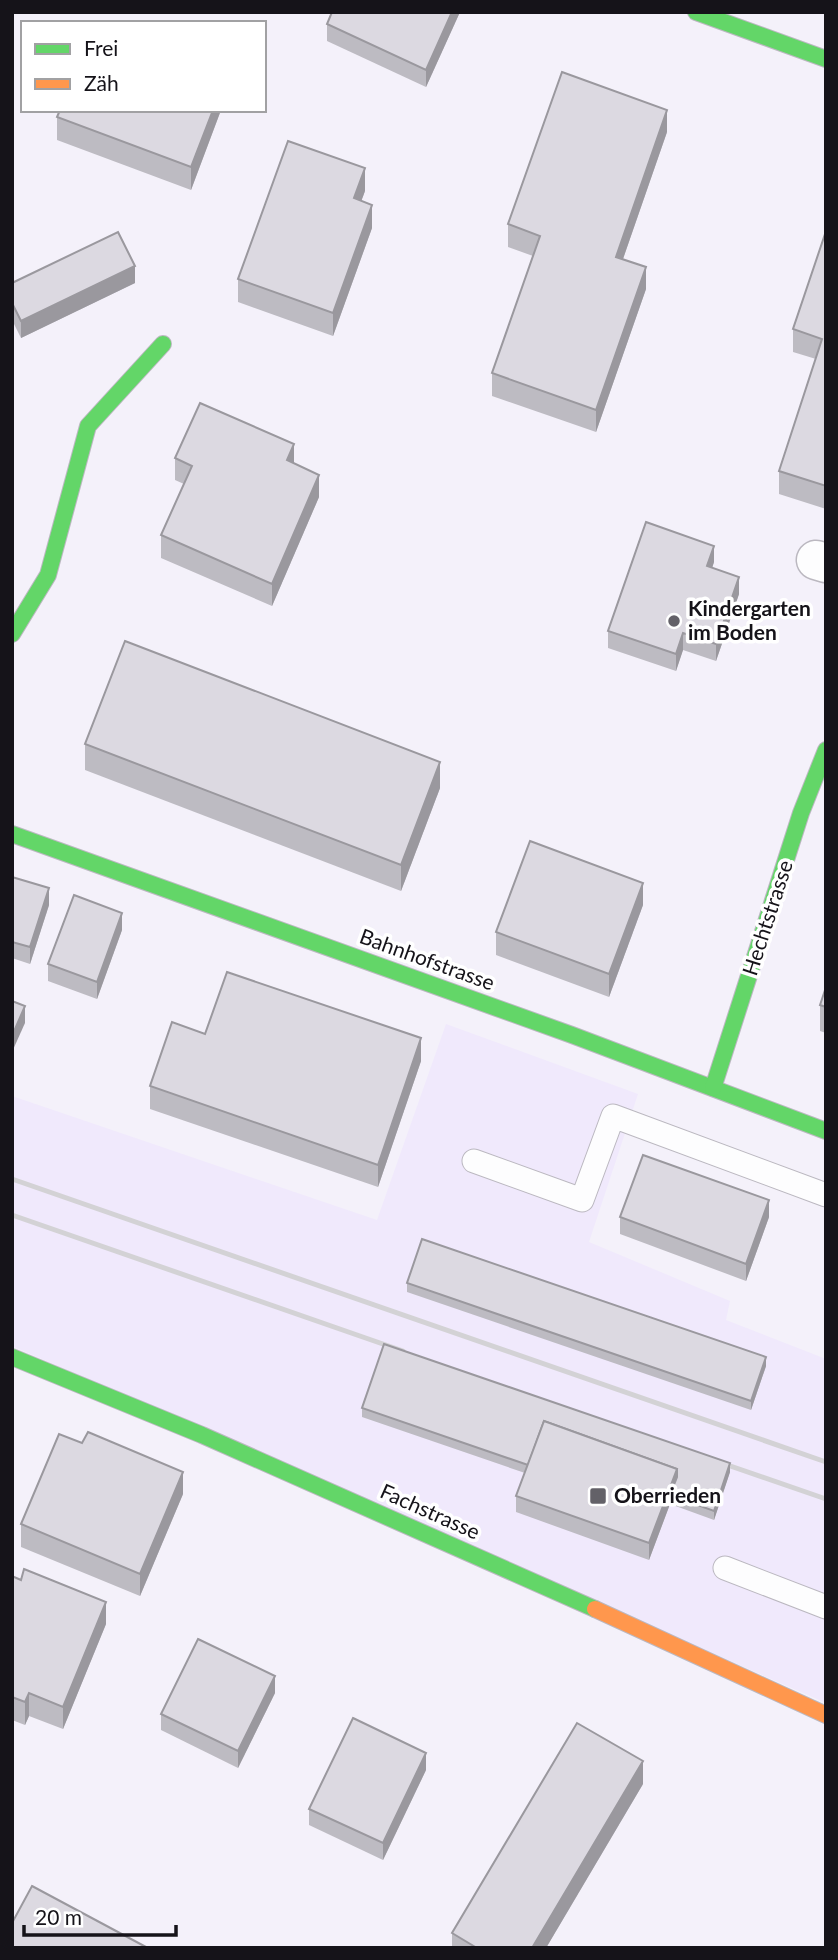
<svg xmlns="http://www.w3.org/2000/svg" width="838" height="1960" font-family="Lato,sans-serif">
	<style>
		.built { fill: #f0e9fc }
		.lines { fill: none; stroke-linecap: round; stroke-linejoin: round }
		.lane-casing { stroke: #bbb8c0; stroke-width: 25 }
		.street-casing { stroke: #bbb8c0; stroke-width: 41 }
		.fast-casing { stroke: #bbb8c0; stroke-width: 18 }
		.slow-casing { stroke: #bbb8c0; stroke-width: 18 }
		.lane { stroke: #fdfdfe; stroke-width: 23 }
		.street { stroke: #fdfdfe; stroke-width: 38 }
		.fast { stroke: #63d668; stroke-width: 16 }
		.slow { stroke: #ff974d; stroke-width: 16 }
		.rail { stroke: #d3d2d5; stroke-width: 5 }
		.wall { fill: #bdbbc2 }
		.shaded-wall { fill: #9a989e }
		.building { fill: #dcd9e1; stroke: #9a989e; stroke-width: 2 }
		.poi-dot { fill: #636168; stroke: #fff; stroke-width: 2.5 }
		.labels { text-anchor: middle; stroke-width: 7; stroke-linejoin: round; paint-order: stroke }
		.poi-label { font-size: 21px; font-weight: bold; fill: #151319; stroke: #fff; text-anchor: start }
		.street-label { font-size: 21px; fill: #151319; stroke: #fff }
	</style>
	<rect width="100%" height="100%" fill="#f4f1fa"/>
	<polygon class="built" points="446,1024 638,1094 589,1242 730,1301 726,1320 826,1359 826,1703 12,1346 12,1096 377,1220"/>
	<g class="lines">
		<defs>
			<g id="lane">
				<polyline points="474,1161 582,1200 613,1116 826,1195"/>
				<polyline points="725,1568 826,1607"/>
			</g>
			<polyline id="street" points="816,560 826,563"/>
			<g id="fast">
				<polyline points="696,12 826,59"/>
				<polyline points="12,634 48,575 88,426 163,344"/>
				<polyline points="12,834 572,1035 826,1131"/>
				<polyline points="713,1088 801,813 826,750"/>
				<polyline points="12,1357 202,1435 595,1609"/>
			</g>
			<polyline id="slow" points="595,1609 826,1715"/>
		</defs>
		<use href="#lane" class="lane-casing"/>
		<use href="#street" class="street-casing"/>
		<use href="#fast" class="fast-casing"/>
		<use href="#slow" class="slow-casing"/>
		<use href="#lane" class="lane"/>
		<use href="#street" class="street"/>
		<use href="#fast" class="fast"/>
		<use href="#slow" class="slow"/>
		<g class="rail">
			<polyline points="12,1179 826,1462"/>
			<polyline points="12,1215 403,1351"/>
			<polyline points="713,1460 826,1499"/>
		</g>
	</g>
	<g class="wall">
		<polygon points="332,12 460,12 426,87 327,41 327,24"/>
		<polygon points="60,110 221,110 191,190 57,140 57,117"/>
		<polygon points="667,132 623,259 646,289 596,432 492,396 492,373 533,256 508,247 508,224"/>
		<polygon points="365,191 361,201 372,228 333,336 238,302 238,279"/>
		<polygon points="826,231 826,509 779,494 779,471 816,359 793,352 793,329"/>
		<polygon points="12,283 135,283 21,338 12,320"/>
		<polygon points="175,458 294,463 319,497 272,606 161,558 161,535 184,484 175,480"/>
		<polygon points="714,562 712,568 739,594 716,661 683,650 676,671 608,648 608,631"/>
		<polygon points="85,744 440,788 401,891 85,770"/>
		<polygon points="12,877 49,905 30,964 12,958"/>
		<polygon points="643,905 609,997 496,955 496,932"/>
		<polygon points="122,930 97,999 48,981 48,964"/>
		<polygon points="820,1005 826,1007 826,1033 820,1031"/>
		<polygon points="205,1034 421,1061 378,1187 150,1109 150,1086"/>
		<polygon points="620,1217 769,1217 746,1281 620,1234"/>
		<polygon points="407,1283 766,1366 751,1410 407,1292"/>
		<polygon points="362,1408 730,1472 714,1520 670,1504 649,1560 516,1512 516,1496 525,1473 362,1417"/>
		<polygon points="183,1494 140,1596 21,1547 21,1524"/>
		<polygon points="12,1576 106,1624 63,1729 29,1716 25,1725 12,1720"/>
		<polygon points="275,1693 238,1768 161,1730 161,1714"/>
		<polygon points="426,1770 383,1860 309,1825 309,1809"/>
		<polygon points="643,1784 546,1948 452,1948 452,1933"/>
	</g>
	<g class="shaded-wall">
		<polygon points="452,12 460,12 426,87 426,70"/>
		<polygon points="213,110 221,110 191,190 191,167"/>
		<polygon points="667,110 667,132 616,279 616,257"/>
		<polygon points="365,168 365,191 354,221 354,198"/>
		<polygon points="372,205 372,228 333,336 333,313"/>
		<polygon points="135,266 135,283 21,338 21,321"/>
		<polygon points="646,267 646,289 596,432 596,410"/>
		<polygon points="294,444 294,466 287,460"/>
		<polygon points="319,475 319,497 272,606 272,584"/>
		<polygon points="714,546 714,562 707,583 707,566"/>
		<polygon points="739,577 739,594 716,661 716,644"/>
		<polygon points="683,633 683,650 676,671 676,654"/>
		<polygon points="440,762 440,788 401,891 401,865"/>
		<polygon points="643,883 643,905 609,997 609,974"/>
		<polygon points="49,888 49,905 30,964 30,947"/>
		<polygon points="122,913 122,930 97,999 97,982"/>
		<polygon points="25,1006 25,1023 12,1052 12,1036"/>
		<polygon points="421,1038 421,1061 378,1187 378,1165"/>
		<polygon points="769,1200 769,1217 746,1281 746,1264"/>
		<polygon points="766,1357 766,1366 751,1410 751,1401"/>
		<polygon points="730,1463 730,1472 714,1520 714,1511"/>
		<polygon points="677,1469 677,1486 670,1495 670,1504 649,1560 649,1543"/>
		<polygon points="183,1472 183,1494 140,1596 140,1574"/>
		<polygon points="106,1602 106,1624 63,1729 63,1707"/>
		<polygon points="275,1676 275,1693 238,1768 238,1751"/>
		<polygon points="29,1693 29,1716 25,1725 25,1702"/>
		<polygon points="426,1753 426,1770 383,1860 383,1843"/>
		<polygon points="643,1761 643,1784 546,1948 532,1948"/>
	</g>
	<g class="building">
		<polygon points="332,12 452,12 426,70 327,24"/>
		<polygon points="562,72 667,110 616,257 646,267 596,410 492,373 540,236 508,224"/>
		<polygon points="60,110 213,110 191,167 57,117"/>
		<polygon points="288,141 365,168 354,198 372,205 333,313 238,279"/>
		<polygon points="826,231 826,486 779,471 822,339 793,329"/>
		<polygon points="118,232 135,266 21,321 12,303 12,283"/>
		<polygon points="200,403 294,444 287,460 319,475 272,584 161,535 192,466 175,458"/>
		<polygon points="646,522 714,546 707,566 739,577 716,644 683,633 676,654 608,631"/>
		<polygon points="125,641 440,762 401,865 85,744"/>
		<polygon points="530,841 643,883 609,974 496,932"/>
		<polygon points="12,877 49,888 30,947 12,942"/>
		<polygon points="74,895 122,913 97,982 48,964"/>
		<polygon points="227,972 421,1038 378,1165 150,1086 172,1022 205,1034"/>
		<polygon points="826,987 826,1007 820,1005"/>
		<polygon points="12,1001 25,1006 12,1036"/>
		<polygon points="643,1155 769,1200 746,1264 620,1217"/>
		<polygon points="422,1239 766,1357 751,1401 407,1283"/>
		<polygon points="384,1344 730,1463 714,1511 670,1495 677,1477 677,1469 544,1421 528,1465 362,1408"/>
		<polygon points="544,1421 677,1469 649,1543 516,1496"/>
		<polygon points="88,1432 183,1472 140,1574 21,1524 59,1434 82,1443"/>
		<polygon points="24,1569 106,1602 63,1707 29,1693 25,1702 12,1697 12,1576 21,1580"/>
		<polygon points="198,1639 275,1676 238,1751 161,1714"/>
		<polygon points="353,1718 426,1753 383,1843 309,1809"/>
		<polygon points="577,1723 643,1761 532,1948 477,1948 452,1933"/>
		<polygon points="32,1886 146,1947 12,1948 12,1923"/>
	</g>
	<g class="poi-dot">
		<circle cx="674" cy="621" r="7"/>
		<rect x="589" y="1487" width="18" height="18" rx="3.5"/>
	</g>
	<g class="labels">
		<g class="poi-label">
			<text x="688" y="616">Kindergarten<tspan x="688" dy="24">im Boden</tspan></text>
			<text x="614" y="1503">Oberrieden</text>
		</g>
		<g class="street-label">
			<text transform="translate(768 918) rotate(-72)" y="7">Hechtstrasse</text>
			<text transform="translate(427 960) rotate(20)" y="7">Bahnhofstrasse</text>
			<text transform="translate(430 1512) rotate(24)" y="7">Fachstrasse</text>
		</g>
	</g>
	<rect width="838" height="1960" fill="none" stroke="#151319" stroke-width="28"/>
	<rect x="21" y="21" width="245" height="91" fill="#ffffff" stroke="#a1a1a3" stroke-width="2"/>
	<rect x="35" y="44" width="35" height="10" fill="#63d668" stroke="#a1a1a3" stroke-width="2"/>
	<text x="84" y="56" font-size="21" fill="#151319">Frei</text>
	<rect x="35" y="79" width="35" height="10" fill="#ff974d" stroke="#a1a1a3" stroke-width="2"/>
	<text x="84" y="91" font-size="21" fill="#151319">Zäh</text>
	<path d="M24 1925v10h152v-10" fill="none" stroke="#151319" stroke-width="3.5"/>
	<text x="35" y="1925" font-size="21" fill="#151319" stroke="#ffffff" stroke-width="5" paint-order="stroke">20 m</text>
</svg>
